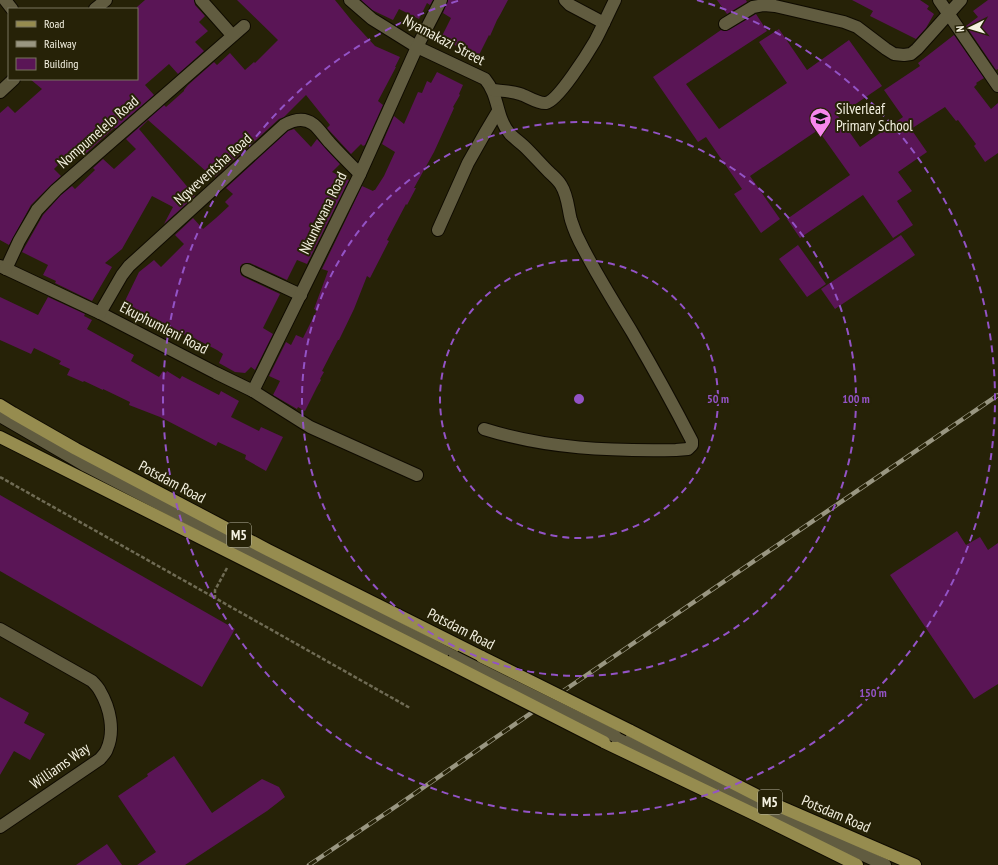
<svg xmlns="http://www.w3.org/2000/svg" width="998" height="865" font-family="'PT Sans Narrow',sans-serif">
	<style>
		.building { fill: #5a1556 }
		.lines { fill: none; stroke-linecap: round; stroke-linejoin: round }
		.minor-casing { stroke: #0f0b00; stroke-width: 14 }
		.major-casing { stroke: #0f0b00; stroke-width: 14 }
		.path { stroke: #6f6b54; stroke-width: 2.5; stroke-dasharray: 4 2; stroke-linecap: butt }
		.minor { stroke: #615c40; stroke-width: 12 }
		.major { stroke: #968c4f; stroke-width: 12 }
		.rail-casing { stroke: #999681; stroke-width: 4.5 }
		.rail { stroke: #262207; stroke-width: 3; stroke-dasharray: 9; stroke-linecap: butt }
		.minor-bridge-casing { stroke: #0f0b00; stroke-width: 14; stroke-linecap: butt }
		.major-bridge-casing { stroke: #0f0b00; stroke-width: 14; stroke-linecap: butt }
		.minor-bridge { stroke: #615c40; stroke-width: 12 }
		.major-bridge { stroke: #968c4f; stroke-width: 12 }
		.ring { fill: none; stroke: #9353c6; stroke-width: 2; stroke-dasharray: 7 5 }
		.labels { text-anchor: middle; stroke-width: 4; stroke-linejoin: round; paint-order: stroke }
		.shield { fill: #262207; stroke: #b6b3a0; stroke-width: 1 }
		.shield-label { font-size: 14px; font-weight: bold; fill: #f4f1e1 }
		.street-label { font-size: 15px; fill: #f4f1e1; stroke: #262207 }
		.poi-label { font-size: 15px; fill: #f4f1e1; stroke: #262207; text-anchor: start }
		.centre { fill: #9353c6; stroke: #262207; stroke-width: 2 }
		.ring-label { font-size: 12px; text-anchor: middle; font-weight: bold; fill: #9353c6; stroke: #262207; stroke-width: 4; stroke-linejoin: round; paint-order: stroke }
	</style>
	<rect width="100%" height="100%" fill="#262207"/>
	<g class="building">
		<polygon points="145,0 194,0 195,5 205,16 199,22 208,31 195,42 204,51 178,74 169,64 145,85 154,95 116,128 114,128 83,156 75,148 54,169 61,176 51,185 31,205 9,245 0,240 0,113 8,106 15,113 42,89 30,79 137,79 137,7"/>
		<polygon points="237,0 335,0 352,21 375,46 400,57 395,67 396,67 378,101 383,105 365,145 363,146 361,144 351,154 327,128 330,125 306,95 284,117 279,119 215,177 210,171 208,173 148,120 139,129 195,196 164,224 173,207 152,196 122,249 105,263 112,267 92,301 55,283 56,281 43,275 48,265 22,252 43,215 61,195 72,186 75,189 95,170 93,168 103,159 114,169 136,149 126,139 164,105 166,107 184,91 184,90 188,85 214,62 217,65 230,53 245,70 254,62 255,63 278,40"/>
		<polygon points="361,0 433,0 430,5 427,3 419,19 399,9 393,20 372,10"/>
		<polygon points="448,0 508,0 500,15 497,20 490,36 489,35 478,57 441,38 451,18 443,13"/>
		<polygon points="717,0 746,0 747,2 727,14"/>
		<polygon points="852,0 920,0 929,6 927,9 934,14 926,28 916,39 870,16 873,11"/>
		<polygon points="988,0 998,0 998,69 996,70 966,26 978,17 973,11"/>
		<polygon points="756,14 767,31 686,84 719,129 787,83 759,42 779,29 807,70 849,40 882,86 838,116 860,147 903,117 884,90 920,66 918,63 954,35 984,78 976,83 977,84 974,87 991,109 998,103 998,153 985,162 974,146 976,144 958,120 956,121 945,107 911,129 927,152 898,172 912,191 897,201 913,225 893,238 863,195 800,238 787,219 850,175 818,130 750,176 780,219 761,233 734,194 742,189 706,137 698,142 653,77 721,30 725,31 729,30"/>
		<polygon points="437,72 463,85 459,94 460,95 453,107 454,108 434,152 414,188 416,188 407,205 406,204 387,240 389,241 370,278 367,276 354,309 339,340 338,340 322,371 324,372 320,379 321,380 317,387 305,411 298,407 297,409 273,395 280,381 269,376 286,342 291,345 296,335 303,338 317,310 314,309 328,271 322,269 362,186 373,191 374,190 375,190 384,176 395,152 382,144 394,116 404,124 418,92 422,93 427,81 431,83"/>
		<polygon points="294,129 311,147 317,139 340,164 332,172 349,180 307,264 297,260 287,280 250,263 246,263 242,264 240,267 240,271 241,275 244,277 280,294 263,328 273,334 255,370 251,367 245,373 235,372 219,363 223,354 217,350 192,337 191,338 178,331 177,332 169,327 168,328 123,305 139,272 154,260 161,267 184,244 175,235 193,218 203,229 216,218 229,206 225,202 233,194 226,188 288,131"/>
		<polygon points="901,235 915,255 835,309 821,289"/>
		<polygon points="798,245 826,284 807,297 779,259"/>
		<polygon points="0,297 38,315 48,297 85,314 84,316 92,320 87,329 134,355 131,361 159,377 163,371 166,373 167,371 180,379 182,376 219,395 221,391 239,401 231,417 259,431 261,427 283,437 266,471 245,459 246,455 218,442 216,446 160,417 129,405 130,402 103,389 103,390 84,381 83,382 67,375 70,369 59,364 61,361 34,348 31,354 0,340"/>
		<polygon points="0,495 235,629 202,687 0,571"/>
		<polygon points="957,531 966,545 980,537 988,550 998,543 998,684 974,699 890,575"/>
		<polygon points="0,697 29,713 24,723 45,734 30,760 14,751 0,775"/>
		<polygon points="174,756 212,813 262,779 279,787 285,797 267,811 185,865 137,865 156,852 118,796 148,776 147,774"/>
		<polygon points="107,844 122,865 76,865"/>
	</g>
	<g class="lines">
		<defs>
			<g id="minor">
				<polyline points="5,0 12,9"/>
				<polyline points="201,0 232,35"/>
				<path d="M350 0 372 19 417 47 485 79C500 97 495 116 510 134 515 139 521 143 526 148 534 156 541 164 549 172 553 176 558 180 561 185 568 196 568 209 571 220 574 230 578 239 583 248 598 277 615 304 632 332 653 368 673 404 692 441V445L688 449 676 450C609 451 548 449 484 429"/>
				<polyline points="565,0 570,5 604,23"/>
				<polyline points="939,0 998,86"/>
				<polyline points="95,9 106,0"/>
				<polyline points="725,24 753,7 764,5 775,6 844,22 857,27 886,49 894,54 904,55 911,54 917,49 961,0"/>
				<path d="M493 90C502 91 511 91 520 94 527 96 538 104 546 103 558 101 588 53 595 41 602 28 608 14 615 0"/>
				<polyline points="0,92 14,79"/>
				<polyline points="438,230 468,163 485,133 498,111"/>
				<polyline points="0,266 100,313 216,373 253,391 310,427 417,475"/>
				<polyline points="6,269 19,241 37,210 56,190 244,26"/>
				<polyline points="247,270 301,295"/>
				<path d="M100 313 122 275 129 266 284 125C293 120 304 117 313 124 318 127 325 138 330 143 340 154 350 164 360 174"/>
				<polyline points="253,391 360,174 417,47 441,0"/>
				<polyline points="0,416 86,466 455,657"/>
				<path d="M0 629 92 681C95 684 98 687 100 691 110 708 115 731 107 749 106 753 102 756 100 759L0 827"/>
				<polyline points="615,736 759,807 885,865"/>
			</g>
			<g id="major">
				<polyline points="0,405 13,413 76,449 268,550 482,657"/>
				<polyline points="0,437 445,661"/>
				<polyline points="629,730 774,804 915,865"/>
				<polyline points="604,742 756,815 857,865"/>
			</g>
		</defs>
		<use href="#minor" class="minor-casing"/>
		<use href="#major" class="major-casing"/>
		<g class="path">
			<polyline points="0,477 215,598"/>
			<polyline points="227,568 215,590 215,598 410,708"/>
		</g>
		<use href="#minor" class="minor"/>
		<use href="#major" class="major"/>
		<defs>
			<polyline id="rail" points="309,865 398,805 550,700 998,395"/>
		</defs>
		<use href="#rail" class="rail-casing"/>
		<use href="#rail" class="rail"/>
		<defs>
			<polyline id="minor-bridge" points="455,657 505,682 615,736"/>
			<g id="major-bridge">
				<polyline points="482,657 629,730"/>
				<polyline points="445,661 604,742"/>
			</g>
		</defs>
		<use href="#minor-bridge" class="minor-bridge-casing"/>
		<use href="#major-bridge" class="major-bridge-casing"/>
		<use href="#minor-bridge" class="minor-bridge"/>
		<use href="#major-bridge" class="major-bridge"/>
	</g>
	<g class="ring">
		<circle cx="579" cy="399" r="139"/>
		<circle cx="579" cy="399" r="277"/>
		<path d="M697 0A416 416 0 1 1 461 0"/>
	</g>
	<defs>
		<symbol id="school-pin" viewBox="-11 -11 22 30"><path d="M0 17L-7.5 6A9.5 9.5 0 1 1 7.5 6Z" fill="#f688ed" stroke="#262207"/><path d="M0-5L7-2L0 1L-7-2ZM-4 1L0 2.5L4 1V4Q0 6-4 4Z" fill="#111"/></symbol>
	</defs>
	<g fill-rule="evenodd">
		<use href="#school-pin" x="808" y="106" width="25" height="34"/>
	</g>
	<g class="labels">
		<g class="shield">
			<rect x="227" y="523" width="24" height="24" rx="3"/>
			<rect x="758" y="790" width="24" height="24" rx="3"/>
		</g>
		<g class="shield-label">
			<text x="239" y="540">M5</text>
			<text x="770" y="807">M5</text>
		</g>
		<g class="street-label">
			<text transform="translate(444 40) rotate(28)" y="5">Nyamakazi Street</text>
			<text transform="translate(98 132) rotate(-41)" y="5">Nompumelelo Road</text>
			<text transform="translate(213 169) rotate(-42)" y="5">Ngweventsha Road</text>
			<text transform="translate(323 213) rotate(-64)" y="5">Nkunkwana Road</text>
			<text transform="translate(164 328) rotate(27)" y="5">Ekuphumleni Road</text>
			<text transform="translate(172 482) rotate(28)" y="5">Potsdam Road</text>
			<text transform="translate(461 629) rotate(27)" y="5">Potsdam Road</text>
			<text transform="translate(60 766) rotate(-35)" y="5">Williams Way</text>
			<text transform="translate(836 814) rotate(23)" y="5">Potsdam Road</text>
		</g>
		<g class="poi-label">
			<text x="836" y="114">Silverleaf<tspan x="836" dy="17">Primary School</tspan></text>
		</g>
	</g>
	<circle cx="579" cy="399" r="6" class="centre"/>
	<g class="ring-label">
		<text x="718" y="403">50 m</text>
		<text x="856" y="403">100 m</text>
		<text x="873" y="697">150 m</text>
	</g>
	<rect x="8" y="8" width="130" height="72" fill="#262207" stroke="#78755e"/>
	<rect x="16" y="21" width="20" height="6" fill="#968c4f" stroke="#78755e"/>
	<text x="44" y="28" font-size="12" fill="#f4f1e1">Road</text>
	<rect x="16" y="41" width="20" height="6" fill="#999681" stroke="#78755e"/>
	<text x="44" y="48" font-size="12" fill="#f4f1e1">Railway</text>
	<rect x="16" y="58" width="20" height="12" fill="#5a1556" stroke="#78755e"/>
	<text x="44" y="68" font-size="12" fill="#f4f1e1">Building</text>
	<g transform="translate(970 28) rotate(265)" stroke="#262207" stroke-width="3" paint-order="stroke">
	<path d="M0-3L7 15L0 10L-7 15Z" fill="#f4f1e1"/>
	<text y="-6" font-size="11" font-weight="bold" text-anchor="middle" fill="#f4f1e1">N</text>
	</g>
</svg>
